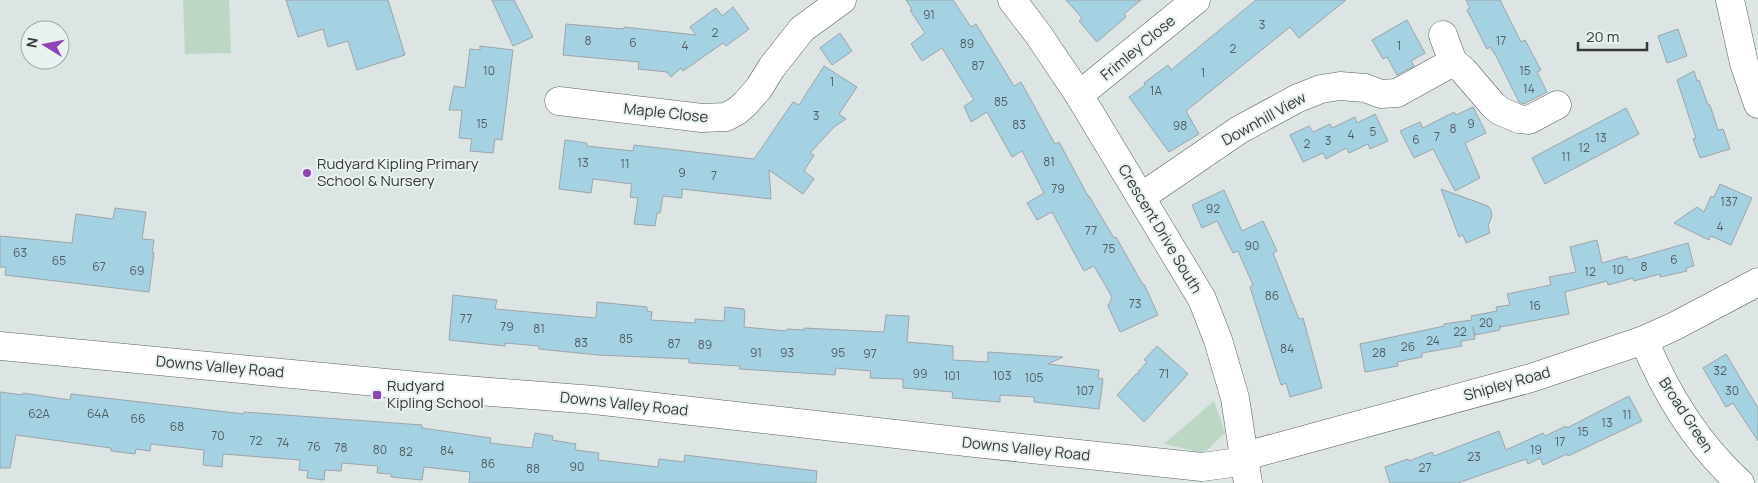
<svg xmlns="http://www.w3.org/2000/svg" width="1758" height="483" font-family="Manrope,sans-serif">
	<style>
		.green { fill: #bdd7c5 }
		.building { fill: #a5d2e3; stroke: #9ea4a7 }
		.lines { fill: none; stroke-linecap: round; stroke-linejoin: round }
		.street-casing { stroke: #5b6162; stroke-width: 29 }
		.street { stroke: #fff; stroke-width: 28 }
		.poi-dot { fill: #8f43b4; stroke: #e9f1f1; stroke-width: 2 }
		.labels { text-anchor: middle; stroke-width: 4; stroke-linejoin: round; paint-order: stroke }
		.number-label { font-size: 12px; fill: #515e64 }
		.street-label { font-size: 15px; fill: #353839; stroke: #e9f1f1 }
		.poi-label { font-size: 15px; fill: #353839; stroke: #e9f1f1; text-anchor: start }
	</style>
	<rect width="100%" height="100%" fill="#dce4e4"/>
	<g class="green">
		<polygon points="183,0 229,0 231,53 185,54"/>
		<polygon points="1214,401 1225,433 1204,453 1164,444"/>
	</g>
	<g class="building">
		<polygon points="286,0 388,0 405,55 357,70 348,41 328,47 323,29 298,37"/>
		<polygon points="492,0 514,0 533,37 513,46"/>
		<polygon points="906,0 953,0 971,27 976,24 1014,86 1021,82 1055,144 1059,142 1088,196 1089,196 1114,238 1116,237 1143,285 1144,284 1158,315 1120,332 1108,306 1112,297 1094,266 1084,271 1052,212 1037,220 1027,203 1044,193 1022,151 1012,157 987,112 971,122 964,106 974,100 942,48 922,61 911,44 925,33 910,10 912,9"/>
		<polygon points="1066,0 1141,0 1124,14 1126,17 1097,42 1079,21 1082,18"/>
		<polygon points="1256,0 1346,0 1299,38 1290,27 1186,111 1199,134 1169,152 1129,97 1145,85 1144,83 1168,65 1171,70"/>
		<polygon points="1466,0 1500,0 1521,42 1525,40 1541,70 1537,72 1547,92 1524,104 1519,102 1496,56 1490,47 1487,49 1467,10 1470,8"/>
		<polygon points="733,7 749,29 726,46 723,43 683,71 681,68 671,77 667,72 638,69 639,62 563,55 566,24 624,29 624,27 696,35 690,27 716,8 722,16"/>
		<polygon points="1407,20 1425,53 1411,61 1414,66 1397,75 1387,57 1383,59 1372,40"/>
		<polygon points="1678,29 1687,56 1667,63 1658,36"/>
		<polygon points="840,33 852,51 832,65 820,48"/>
		<polygon points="480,46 513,50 502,140 495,139 493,153 470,151 472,139 459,138 462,110 449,110 454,86 465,88 470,49 480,50"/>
		<polygon points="824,66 857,87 839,114 846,119 834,127 810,153 814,155 804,171 814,179 803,194 769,170 771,199 682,189 682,198 663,196 660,213 657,213 655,226 634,224 638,198 630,197 632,184 593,179 591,193 559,189 565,140 587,143 587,146 633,151 634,145 754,159 793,102 799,105"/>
		<polygon points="1694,71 1697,81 1699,80 1708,105 1710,105 1718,130 1723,129 1730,149 1700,158 1693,139 1696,138 1677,80"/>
		<polygon points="1473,107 1486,133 1465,143 1480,178 1455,191 1433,149 1414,158 1400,131 1420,122 1423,128 1454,112 1456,115"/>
		<polygon points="1626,108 1639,134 1545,184 1532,158"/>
		<polygon points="1375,114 1388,141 1370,149 1368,144 1349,153 1346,148 1326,159 1323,153 1303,162 1290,135 1309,126 1313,132 1330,124 1332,128 1355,117 1357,123"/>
		<polygon points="1720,184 1752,198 1731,245 1711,236 1709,240 1674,223 1697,207 1704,212 1711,196 1714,197"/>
		<polygon points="1441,189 1488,206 1491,210 1492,216 1488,226 1490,233 1466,243 1463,235 1459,237"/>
		<polygon points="1224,190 1242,231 1263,221 1277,251 1273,253 1299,319 1303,318 1322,388 1290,397 1286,383 1281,385 1250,287 1253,285 1238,251 1233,253 1217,221 1202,228 1192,205"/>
		<polygon points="115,208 146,212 142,239 154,240 152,253 154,253 149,292 5,275 6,267 0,267 0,236 72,243 76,214 113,219"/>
		<polygon points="1597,240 1602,263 1627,256 1628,260 1688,243 1694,266 1686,268 1687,271 1660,277 1660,274 1634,281 1633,278 1608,285 1607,281 1565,292 1569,314 1500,327 1500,325 1500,330 1475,335 1473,327 1475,339 1461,341 1462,346 1422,353 1422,357 1397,362 1398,366 1365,372 1360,344 1444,326 1444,324 1472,320 1471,316 1497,311 1496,307 1510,305 1507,294 1551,285 1549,277 1576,272 1570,247"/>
		<polygon points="453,295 497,300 495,309 596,318 597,302 647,307 647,311 652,312 651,320 695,323 695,319 724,321 725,307 744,309 744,311 745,311 744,327 786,331 787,329 804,330 804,328 884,332 886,315 909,316 907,342 953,346 953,360 988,362 988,352 1019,354 1063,357 1048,364 1099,370 1098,378 1103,379 1099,409 1034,402 1034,397 1000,395 1000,402 952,398 953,392 903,388 903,379 870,378 871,371 836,368 835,375 739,369 740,366 689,363 689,359 598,355 539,349 539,346 505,343 505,346 449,340"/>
		<polygon points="1157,346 1188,374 1144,422 1117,395 1136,374 1139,374 1138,372 1147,362 1144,360"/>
		<polygon points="1726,354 1758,408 1758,441 1733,403 1726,407 1703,368"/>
		<polygon points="0,392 22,395 23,393 70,400 71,394 244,414 244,412 422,425 422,428 491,438 490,443 532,448 535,433 553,436 552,440 576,444 575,450 599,453 598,460 658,467 659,459 684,462 685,455 817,471 816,483 469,483 470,472 424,467 422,480 391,477 391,474 377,473 378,466 342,463 341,471 325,470 324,480 307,478 308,471 299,470 300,460 223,454 222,467 203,465 204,450 151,444 150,451 136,449 135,454 111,451 111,448 16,435 10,468 0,468"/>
		<polygon points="1629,396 1642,421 1568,456 1567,454 1543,465 1540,458 1528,464 1526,459 1458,483 1390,483 1385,467 1408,459 1409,461 1432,452 1434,456 1499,431 1506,450 1543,433 1545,436 1566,426 1567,428"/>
	</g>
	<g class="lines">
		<defs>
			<g id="street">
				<polyline points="1012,0 1038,34 1079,95 1202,299 1218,340 1235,398 1248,483"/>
				<polyline points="1730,0 1744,63 1758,104"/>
				<polyline points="1453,62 1463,70 1493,105 1500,111 1519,119 1529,120 1557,105"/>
				<polyline points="1079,95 1196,0"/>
				<polyline points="559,101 702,118 726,117 737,111 745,104 759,88 772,67 802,29 842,0"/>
				<polyline points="1141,197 1239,130 1298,98 1321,89 1340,86 1365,88 1381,94 1397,93 1453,62 1443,35"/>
				<path d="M1644 340C1666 394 1696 443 1740 483"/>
				<polyline points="0,346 428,387 594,400 975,443 1202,467 1232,463 1256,453 1531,378 1644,340 1675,326 1758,282"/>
			</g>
		</defs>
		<use href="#street" class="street-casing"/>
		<use href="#street" class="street"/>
	</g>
	<g class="poi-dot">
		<circle cx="307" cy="173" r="5"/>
		<rect x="372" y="390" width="10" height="10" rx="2.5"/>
	</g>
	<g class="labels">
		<g class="number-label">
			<text x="929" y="19">91</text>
			<text x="1262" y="29">3</text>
			<text x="715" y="37">2</text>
			<text x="588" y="45">8</text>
			<text x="1501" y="45">17</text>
			<text x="633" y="47">6</text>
			<text x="967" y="48">89</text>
			<text x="685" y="50">4</text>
			<text x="1399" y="50">1</text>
			<text x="1233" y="53">2</text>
			<text x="978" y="70">87</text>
			<text x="489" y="75">10</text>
			<text x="1525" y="75">15</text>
			<text x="1203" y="77">1</text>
			<text x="832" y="86">1</text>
			<text x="1529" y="93">14</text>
			<text x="1156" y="95">1A</text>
			<text x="1001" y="106">85</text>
			<text x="816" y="120">3</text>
			<text x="482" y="128">15</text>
			<text x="1471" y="128">9</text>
			<text x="1019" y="129">83</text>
			<text x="1180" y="130">98</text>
			<text x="1453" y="133">8</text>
			<text x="1373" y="136">5</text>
			<text x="1351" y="139">4</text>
			<text x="1437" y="141">7</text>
			<text x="1601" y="142">13</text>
			<text x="1416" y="144">6</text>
			<text x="1328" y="145">3</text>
			<text x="1307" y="148">2</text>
			<text x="1584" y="152">12</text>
			<text x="1566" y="161">11</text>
			<text x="1049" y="166">81</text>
			<text x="583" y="167">13</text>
			<text x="625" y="168">11</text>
			<text x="682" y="177">9</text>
			<text x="714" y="180">7</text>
			<text x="1058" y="193">79</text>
			<text x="1729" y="206">137</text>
			<text x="1213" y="213">92</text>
			<text x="1720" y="231">4</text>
			<text x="1091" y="235">77</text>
			<text x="1252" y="250">90</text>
			<text x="1109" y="253">75</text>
			<text x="20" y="257">63</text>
			<text x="1674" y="264">6</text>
			<text x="59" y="265">65</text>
			<text x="99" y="271">67</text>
			<text x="1644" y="271">8</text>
			<text x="1618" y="274">10</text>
			<text x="137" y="275">69</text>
			<text x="1590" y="276">12</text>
			<text x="1272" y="300">86</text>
			<text x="1135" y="308">73</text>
			<text x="1535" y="310">16</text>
			<text x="466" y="323">77</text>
			<text x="1486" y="327">20</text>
			<text x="507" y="331">79</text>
			<text x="539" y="333">81</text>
			<text x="1460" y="336">22</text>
			<text x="626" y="343">85</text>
			<text x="1433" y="345">24</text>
			<text x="581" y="347">83</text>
			<text x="674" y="348">87</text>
			<text x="705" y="349">89</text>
			<text x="1408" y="351">26</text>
			<text x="1287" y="353">84</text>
			<text x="756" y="357">91</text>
			<text x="787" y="357">93</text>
			<text x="838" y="357">95</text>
			<text x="1379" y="357">28</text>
			<text x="870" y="358">97</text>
			<text x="1720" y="375">32</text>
			<text x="920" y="378">99</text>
			<text x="1164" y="378">71</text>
			<text x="952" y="380">101</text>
			<text x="1002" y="380">103</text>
			<text x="1034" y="382">105</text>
			<text x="1085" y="395">107</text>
			<text x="1732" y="395">30</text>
			<text x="39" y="418">62A</text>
			<text x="98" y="418">64A</text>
			<text x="1627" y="419">11</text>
			<text x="138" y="423">66</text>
			<text x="1607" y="427">13</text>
			<text x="177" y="431">68</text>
			<text x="1583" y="436">15</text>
			<text x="218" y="440">70</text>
			<text x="256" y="445">72</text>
			<text x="1560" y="446">17</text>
			<text x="283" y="447">74</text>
			<text x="314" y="451">76</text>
			<text x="341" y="452">78</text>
			<text x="380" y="454">80</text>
			<text x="1536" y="454">19</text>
			<text x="447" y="455">84</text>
			<text x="406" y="456">82</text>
			<text x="1474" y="461">23</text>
			<text x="488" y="468">86</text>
			<text x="577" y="471">90</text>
			<text x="1425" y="472">27</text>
			<text x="533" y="473">88</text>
		</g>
		<g class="street-label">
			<text transform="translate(1138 48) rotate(-40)" y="5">Frimley Close</text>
			<text transform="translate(666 113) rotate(6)" y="5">Maple Close</text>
			<text transform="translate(1264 119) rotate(-29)" y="5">Downhill View</text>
			<text transform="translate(1160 229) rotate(59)" y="5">Crescent Drive South</text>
			<text transform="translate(220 367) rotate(5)" y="5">Downs Valley Road</text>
			<text transform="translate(1507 384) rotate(-16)" y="5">Shipley Road</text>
			<text transform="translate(624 404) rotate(6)" y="5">Downs Valley Road</text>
			<text transform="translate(1686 415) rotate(57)" y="5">Broad Green</text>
			<text transform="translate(1026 449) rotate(6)" y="5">Downs Valley Road</text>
		</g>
		<g class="poi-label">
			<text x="317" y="169">Rudyard Kipling Primary<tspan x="317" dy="17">School &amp; Nursery</tspan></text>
			<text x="387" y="391">Rudyard<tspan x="387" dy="17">Kipling School</tspan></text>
		</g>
	</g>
	<g transform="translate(45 45) rotate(280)"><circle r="24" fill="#e9f1f1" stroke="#a1a7a7"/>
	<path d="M0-4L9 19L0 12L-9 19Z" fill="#8f43b4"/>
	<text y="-8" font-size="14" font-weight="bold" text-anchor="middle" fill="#353839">N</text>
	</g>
	<path d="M1578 42v8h69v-8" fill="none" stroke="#353839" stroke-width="2.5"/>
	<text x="1586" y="42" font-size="15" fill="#353839" stroke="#e9f1f1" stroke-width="4" paint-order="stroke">20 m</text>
</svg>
